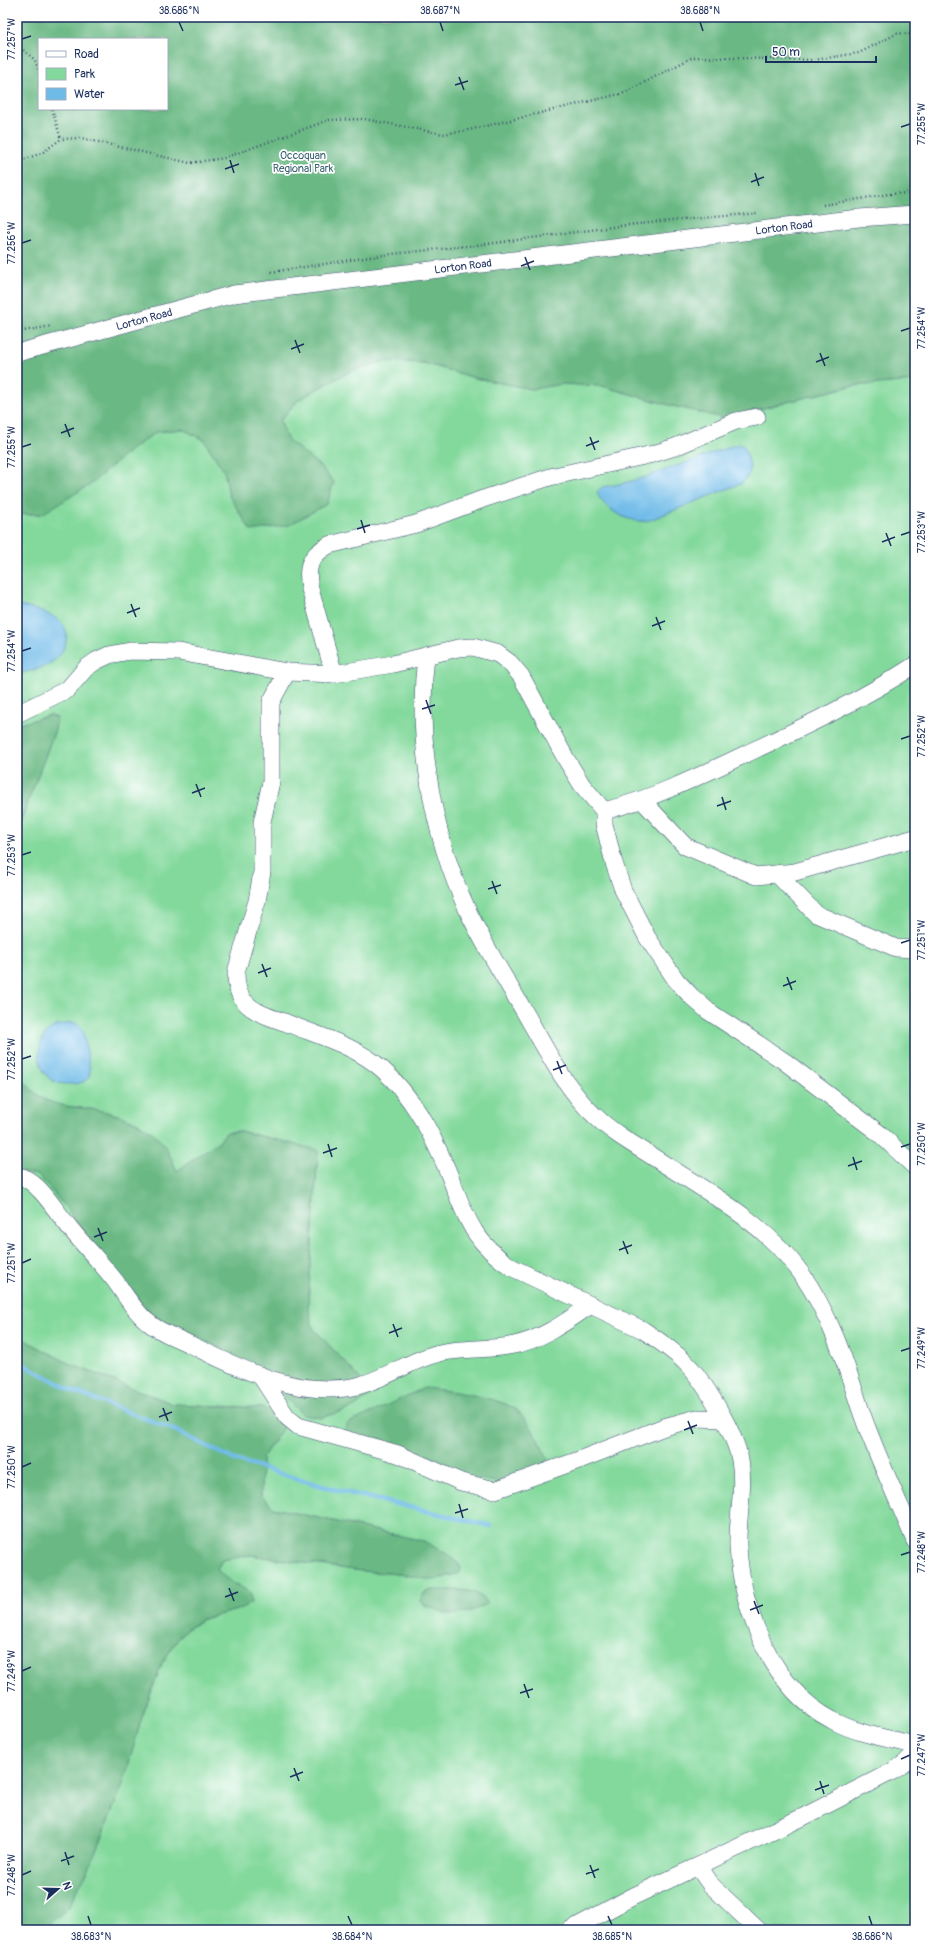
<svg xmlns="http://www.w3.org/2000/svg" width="932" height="1947" font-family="Pangolin,sans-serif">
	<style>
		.green { fill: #83d99c; stroke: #4f847d; fill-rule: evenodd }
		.forest { fill: #6ab984; stroke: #427471; fill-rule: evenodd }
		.water { fill: #6fbbe8; stroke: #4575a3 }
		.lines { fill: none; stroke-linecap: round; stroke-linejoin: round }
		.stream { stroke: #6fbbe8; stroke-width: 4.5 }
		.minor-casing { stroke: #3c4a6f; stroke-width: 18 }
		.path { stroke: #3c4a6f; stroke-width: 2.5; stroke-dasharray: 1 3; stroke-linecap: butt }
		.minor { stroke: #fff; stroke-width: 17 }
		.ticks { fill: none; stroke: #1b2f5e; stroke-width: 1.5 }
		.labels { text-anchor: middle; stroke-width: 3.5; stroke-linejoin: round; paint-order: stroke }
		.park-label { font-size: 11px; fill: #3a6271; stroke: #fff }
		.street-label { font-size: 11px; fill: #1b2f5e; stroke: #fff }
		.neatline { fill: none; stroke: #1b2f5e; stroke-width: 1.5 }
		.ticks-label { font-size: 10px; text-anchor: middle; fill: #1b2f5e }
	</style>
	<rect width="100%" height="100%" fill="#fff"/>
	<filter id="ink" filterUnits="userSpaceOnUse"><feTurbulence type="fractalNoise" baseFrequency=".025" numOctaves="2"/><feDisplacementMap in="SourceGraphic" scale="8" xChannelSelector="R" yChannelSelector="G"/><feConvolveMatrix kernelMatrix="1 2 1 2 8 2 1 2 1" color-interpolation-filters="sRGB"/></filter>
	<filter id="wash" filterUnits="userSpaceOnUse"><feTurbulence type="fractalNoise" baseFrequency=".012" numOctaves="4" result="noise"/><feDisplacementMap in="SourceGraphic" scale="16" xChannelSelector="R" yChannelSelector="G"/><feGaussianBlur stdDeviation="0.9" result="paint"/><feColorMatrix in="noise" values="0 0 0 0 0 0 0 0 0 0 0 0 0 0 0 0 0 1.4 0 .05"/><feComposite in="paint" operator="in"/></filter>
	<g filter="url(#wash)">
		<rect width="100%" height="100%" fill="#f4e5cd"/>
		<path class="green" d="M385 361 424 363 475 378 532 389 562 384 602 386 669 405 723 418 851 386 915 381V1930H41L68 1908 89 1868 123 1784 141 1720 162 1663 182 1633 203 1619 237 1610 238 1585 225 1580 217 1569 222 1560 250 1555 362 1571 398 1574 424 1541 273 1508 261 1495 262 1458 284 1426 264 1408 173 1404 70 1364 17 1336V1172L38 1175 57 1197 154 1316 249 1363 363 1382 313 1328 308 1306 318 1150 240 1131 227 1132 219 1141 177 1172C171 1158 165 1143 153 1133 139 1121 120 1115 102 1111 79 1106 54 1109 35 1093 31 1090 28 1086 25 1082L17 1088V831L55 730 50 715 17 725V514H42L156 432 182 429 203 439 225 471 229 496 300 451 287 439 280 421 298 400 324 385 353 370ZM492 1400 516 1409 527 1422 548 1459 544 1464 507 1482Z"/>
		<g class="forest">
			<path d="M27 17H915V381L851 386 723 418 669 405 602 386 562 384 532 389 475 378 424 363 385 361 353 370 324 385 298 400 280 420 287 439 321 467 334 482 327 504 289 525 251 531 229 496 224 471 203 439 182 429 156 432 129 451 91 484 42 514H17V21ZM39 39H167V109H39Z"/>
			<polygon points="50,715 57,718 55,730 17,831 17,725"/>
			<path d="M25 1082C28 1085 31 1090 35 1093 54 1109 79 1106 102 1111 119 1115 139 1121 153 1133 165 1142 171 1158 177 1171L219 1141 227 1132 240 1131 318 1150 308 1306 313 1328 363 1382 386 1384 353 1408 320 1418 303 1415 249 1363 154 1316 137 1298 57 1197 38 1175 17 1172V1088Z"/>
			<path d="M17 1336 70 1364 173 1404 264 1408 284 1426 262 1458 261 1495 273 1508 424 1541 447 1554 461 1566 460 1573 433 1580 399 1574 362 1571 250 1555 222 1560 217 1569C227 1582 237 1584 251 1593V1603L237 1610 202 1619 182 1633 162 1663 141 1720 123 1784 89 1868 68 1908 41 1930H17Z"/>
			<path d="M424 1388C444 1390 501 1397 516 1410 531 1422 539 1443 548 1459L544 1464C532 1469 520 1477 508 1481 481 1489 374 1443 344 1432L347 1424Z"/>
			<path d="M432 1590C450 1591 478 1585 487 1604L472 1611 451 1615 424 1605 421 1600 424 1593Z"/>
		</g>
		<g class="water">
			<path d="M738 444 744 446C749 461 755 471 742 483L650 520C633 526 602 509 597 492L602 487 620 484 643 478Z"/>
			<path d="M17 605C31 609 56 613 64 626 67 631 67 637 66 641 62 663 40 669 21 673L17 674Z"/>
			<path d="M70 1023H76L83 1030 90 1070 89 1077C84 1083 77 1084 69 1084 62 1084 54 1083 49 1078 35 1065 36 1039 52 1028 57 1025 64 1024 70 1023Z"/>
		</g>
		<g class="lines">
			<polyline class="stream" points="17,1361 71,1390 172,1429 235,1460 332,1489 491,1526"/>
		</g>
	</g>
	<g filter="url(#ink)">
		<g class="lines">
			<defs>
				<g id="minor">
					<polyline points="17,353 234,294 859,218 915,214"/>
					<path d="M426 656C416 738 432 834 467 909 484 946 507 981 527 1016 545 1048 568 1092 595 1116 611 1131 629 1142 647 1153 700 1188 763 1220 801 1273 830 1314 845 1361 860 1408 875 1453 897 1497 915 1541"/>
					<path d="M287 672 271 702V782L262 822V872L257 901 236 972C236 982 237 993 244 1001 254 1013 272 1018 287 1023 319 1036 356 1046 382 1069 412 1096 430 1130 446 1167 465 1212 469 1240 513 1268L643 1330C658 1340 673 1350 686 1363 705 1382 735 1433 740 1460 745 1488 737 1518 738 1547 742 1610 772 1689 832 1720 857 1734 887 1738 915 1745"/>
					<path d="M334 674 310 589C306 567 309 556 329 545L416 524 483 499 550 477 653 454 675 447 736 421 757 417"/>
					<polyline points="17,714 68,689 86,668 96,661 109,655 130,651 178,652 287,672 334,674 393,664 458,648 473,647 498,654 510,663 521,676 566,759 582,785 604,811 604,824 614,863 623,890 647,937 676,980 692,997 708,1011 784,1061 880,1134 915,1167"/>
					<polyline points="642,800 685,846 756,876 795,872 915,838"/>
					<path d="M604 811C655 798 702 775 750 752 806 726 863 699 915 665"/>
					<polyline points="777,874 816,914 896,948 915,949"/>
					<path d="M23 1177C42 1187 52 1206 66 1223 81 1243 100 1261 116 1282 126 1296 135 1312 149 1323 161 1333 178 1338 191 1345 241 1369 300 1399 357 1386 388 1378 413 1358 444 1352 467 1348 491 1350 514 1345 543 1339 567 1321 591 1305"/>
					<polyline points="260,1375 287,1417 298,1426 398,1454 461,1482 495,1490 579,1460 664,1427 697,1418 723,1419"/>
					<polyline points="698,1867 710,1884 758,1930"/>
					<polyline points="570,1930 634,1896 803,1817 893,1771 904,1764 915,1753"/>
				</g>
			</defs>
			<use href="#minor" class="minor-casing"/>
			<g class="path">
				<polyline points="17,45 35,60 39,72"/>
				<polyline points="52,109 61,139"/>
				<polyline points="17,162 42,153 61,139 81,138 190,163 224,158 329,120 364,119 443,134 469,130 624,93 693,57 814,60 859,53 898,33 915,35"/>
				<polyline points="823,205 889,194 915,193"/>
				<polyline points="271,272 383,255 495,243 627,225 758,213"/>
				<polyline points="17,332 52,326"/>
			</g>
			<use href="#minor" class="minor"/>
		</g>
	</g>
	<path class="ticks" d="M179 22 183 31M440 22 443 31M700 22 703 31M22 39 31 36M459 77 464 90M455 85 468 81M901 127 910 124M230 160 234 173M225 169 239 164M755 173 759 186M751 182 764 177M22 243 31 240M525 257 530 270M521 266 534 261M901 331 910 328M295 340 300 353M291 349 304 344M820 353 825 366M816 362 829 357M65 424 70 437M61 433 74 428M590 437 595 450M586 446 599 441M22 447 31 444M361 520 365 533M357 529 370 525M886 533 891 546M901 535 910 532M882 542 895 537M131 604 136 617M127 613 140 608M656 617 661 630M652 626 665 621M22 651 31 648M426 700 431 714M422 709 435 705M901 739 910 736M196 784 201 797M192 793 205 788M722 797 726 810M717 806 731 801M22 855 31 852M492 881 497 894M488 889 501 885M901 943 910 940M262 964 267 977M258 973 271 968M787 977 792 990M783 986 796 981M22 1059 31 1056M557 1061 562 1074M553 1070 566 1065M328 1144 332 1157M901 1147 910 1144M323 1153 337 1148M853 1157 857 1170M848 1166 862 1161M98 1228 103 1241M94 1237 107 1232M623 1241 628 1254M619 1250 632 1245M22 1263 31 1259M393 1324 398 1337M389 1333 402 1328M901 1351 910 1348M163 1408 168 1421M159 1417 172 1412M688 1421 693 1434M684 1430 697 1425M22 1467 31 1463M459 1504 463 1518M455 1513 468 1509M901 1555 910 1552M229 1588 234 1601M225 1597 238 1592M754 1601 759 1614M750 1610 763 1605M22 1671 31 1667M524 1684 529 1698M520 1693 533 1689M901 1759 910 1755M294 1768 299 1781M290 1777 303 1772M820 1781 824 1794M815 1790 829 1785M65 1852 69 1865M61 1861 74 1856M590 1865 595 1878M586 1874 599 1869M22 1875 31 1871M88 1916 91 1925M348 1916 352 1925M608 1916 612 1925M869 1916 872 1925"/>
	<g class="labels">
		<g class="park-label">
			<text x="303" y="159">Occoquan<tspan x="303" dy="13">Regional Park</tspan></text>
		</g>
		<g class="street-label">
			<text transform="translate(784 227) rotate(-7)" y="4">Lorton Road</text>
			<text transform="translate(463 266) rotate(-7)" y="4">Lorton Road</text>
			<text transform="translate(144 319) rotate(-15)" y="4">Lorton Road</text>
		</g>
	</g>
	<rect width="932" height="1947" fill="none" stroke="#fff" stroke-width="44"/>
	<rect x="38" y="38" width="130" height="72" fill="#ffffff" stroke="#a4acbf"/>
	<rect x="46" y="51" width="20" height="6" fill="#ffffff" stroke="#a4acbf"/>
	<text x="74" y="58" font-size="12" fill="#1b2f5e">Road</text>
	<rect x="46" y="68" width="20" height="12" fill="#83d99c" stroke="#a4acbf"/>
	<text x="74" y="78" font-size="12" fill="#1b2f5e">Park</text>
	<rect x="46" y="88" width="20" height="12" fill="#6fbbe8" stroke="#a4acbf"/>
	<text x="74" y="98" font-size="12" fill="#1b2f5e">Water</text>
	<g transform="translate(58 1889) rotate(70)" stroke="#ffffff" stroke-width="3" paint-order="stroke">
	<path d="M0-3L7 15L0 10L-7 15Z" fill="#1b2f5e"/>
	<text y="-6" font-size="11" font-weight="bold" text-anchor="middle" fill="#1b2f5e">N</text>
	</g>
	<path d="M766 56v6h110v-6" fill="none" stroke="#1b2f5e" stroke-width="2"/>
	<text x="772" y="56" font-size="12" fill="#1b2f5e" stroke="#ffffff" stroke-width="3" paint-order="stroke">50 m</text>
	<rect x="22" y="22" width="888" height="1903" class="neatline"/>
	<g class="ticks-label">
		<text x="179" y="14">38.686°N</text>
		<text x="440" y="14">38.687°N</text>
		<text x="700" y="14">38.688°N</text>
		<text transform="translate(11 39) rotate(-90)" y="4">77.257°W</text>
		<text transform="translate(921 124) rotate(-90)" y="4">77.255°W</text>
		<text transform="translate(11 243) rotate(-90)" y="4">77.256°W</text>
		<text transform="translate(921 328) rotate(-90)" y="4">77.254°W</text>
		<text transform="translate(11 447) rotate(-90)" y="4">77.255°W</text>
		<text transform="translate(921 532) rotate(-90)" y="4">77.253°W</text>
		<text transform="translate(11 651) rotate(-90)" y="4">77.254°W</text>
		<text transform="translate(921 736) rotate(-90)" y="4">77.252°W</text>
		<text transform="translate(11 855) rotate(-90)" y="4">77.253°W</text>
		<text transform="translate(921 940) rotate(-90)" y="4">77.251°W</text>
		<text transform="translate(11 1059) rotate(-90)" y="4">77.252°W</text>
		<text transform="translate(921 1144) rotate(-90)" y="4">77.250°W</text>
		<text transform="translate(11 1263) rotate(-90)" y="4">77.251°W</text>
		<text transform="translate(921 1348) rotate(-90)" y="4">77.249°W</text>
		<text transform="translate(11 1467) rotate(-90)" y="4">77.250°W</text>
		<text transform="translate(921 1552) rotate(-90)" y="4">77.248°W</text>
		<text transform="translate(11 1671) rotate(-90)" y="4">77.249°W</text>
		<text transform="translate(921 1755) rotate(-90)" y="4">77.247°W</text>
		<text transform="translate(11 1875) rotate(-90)" y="4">77.248°W</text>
		<text x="91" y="1940">38.683°N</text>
		<text x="352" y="1940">38.684°N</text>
		<text x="612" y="1940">38.685°N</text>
		<text x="872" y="1940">38.686°N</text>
	</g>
</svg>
